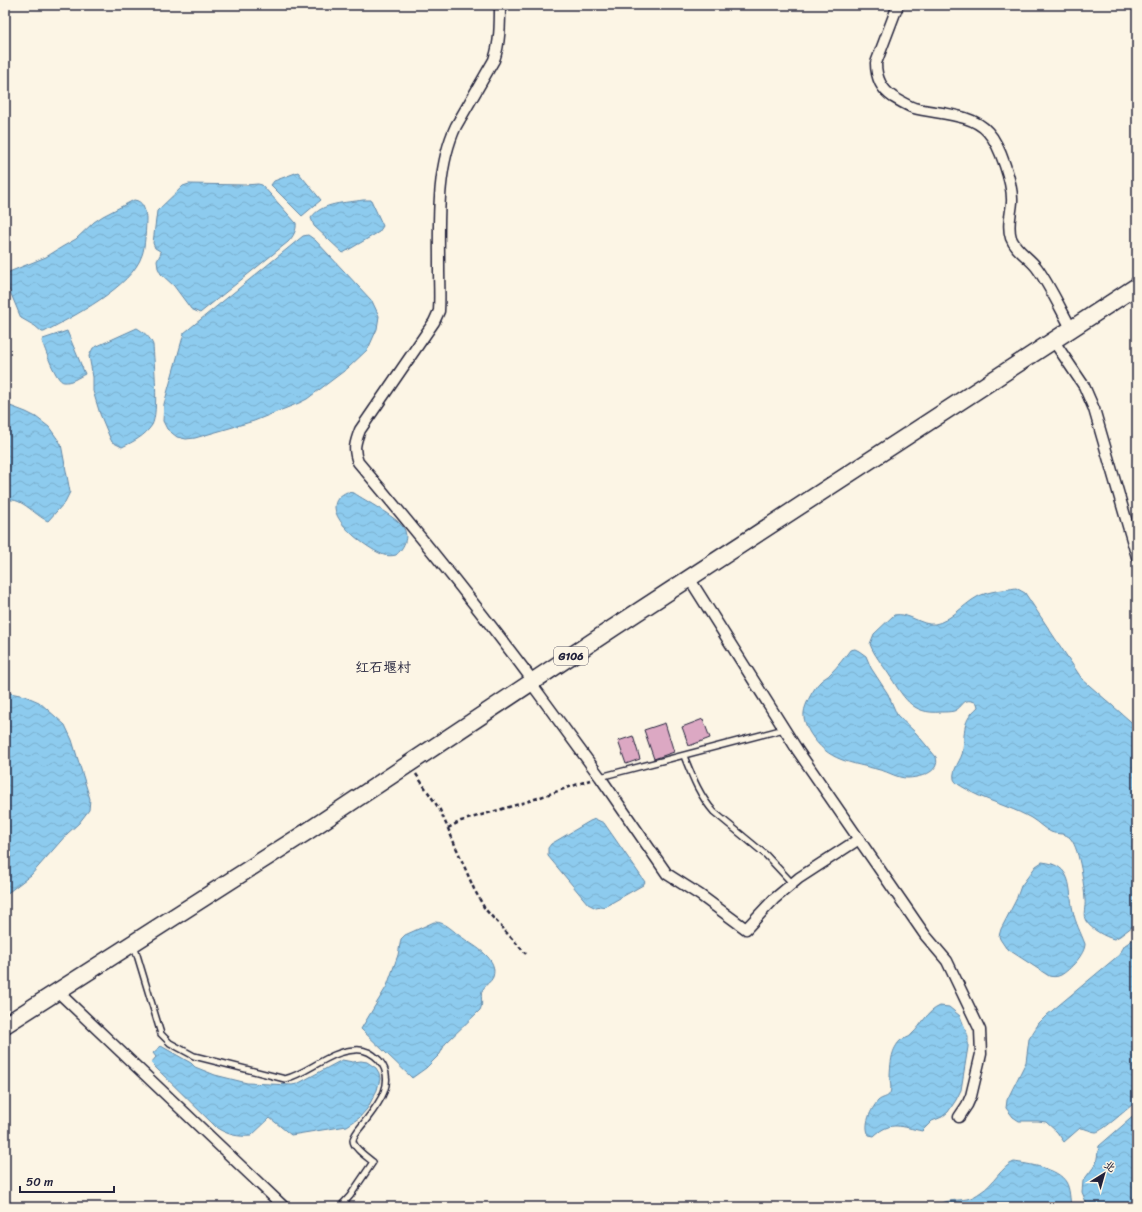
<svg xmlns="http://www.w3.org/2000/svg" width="1142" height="1212" font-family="Sriracha,'LXGW WenKai TC',sans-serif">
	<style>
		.water { fill: url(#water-waves); stroke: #6287a6 }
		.building { fill: #dca8c3; stroke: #22223b }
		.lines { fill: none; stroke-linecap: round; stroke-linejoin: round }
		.service-casing { stroke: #22223b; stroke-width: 8 }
		.minor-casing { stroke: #22223b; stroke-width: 13 }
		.trunk-casing { stroke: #22223b; stroke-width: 19 }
		.path { stroke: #22223b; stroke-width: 2.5; stroke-dasharray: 4 3; stroke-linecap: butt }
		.service { stroke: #fcf5e5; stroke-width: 5 }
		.minor { stroke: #fcf5e5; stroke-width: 10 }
		.trunk { stroke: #fcf5e5; stroke-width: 16 }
		.labels { text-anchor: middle; stroke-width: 3.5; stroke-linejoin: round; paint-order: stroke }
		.shield { fill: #fcf5e5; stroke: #63616e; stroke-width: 1 }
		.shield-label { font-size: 11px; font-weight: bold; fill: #22223b }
		.quarter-label { font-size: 14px; fill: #22223b; stroke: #fcf5e5 }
	</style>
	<defs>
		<pattern id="water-waves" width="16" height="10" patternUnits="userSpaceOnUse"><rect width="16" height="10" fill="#8dcbee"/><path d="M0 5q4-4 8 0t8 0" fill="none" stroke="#79aecd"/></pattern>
	</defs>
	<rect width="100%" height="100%" fill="#fcf5e5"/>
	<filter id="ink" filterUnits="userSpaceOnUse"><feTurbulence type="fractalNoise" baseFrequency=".025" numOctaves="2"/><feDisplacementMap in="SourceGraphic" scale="8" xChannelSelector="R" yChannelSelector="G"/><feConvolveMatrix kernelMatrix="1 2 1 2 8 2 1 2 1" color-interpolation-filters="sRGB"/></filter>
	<g filter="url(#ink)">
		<g class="water">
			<polygon points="298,172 321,200 302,216 271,185 274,181"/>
			<path d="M189 184 245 185 258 184 262 185 296 223C297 230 293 237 288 242L200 313 191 309 174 286 161 274 158 268 157 261 161 253 160 251 155 248 153 243 157 211 183 186Z"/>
			<path d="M134 200C143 201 145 209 146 218 146 226 145 248 142 255 132 287 72 317 44 332H42L35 326 21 318 6 282V278L9 272 46 257 62 247 76 239 94 222 103 216Z"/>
			<path d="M363 200H371L383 226 379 232 343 253 314 226 311 218C322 202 346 203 363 200Z"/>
			<polygon points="308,235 315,240 372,301 379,316 377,329 368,349 348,368 307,399 299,403 254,421 195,438 186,439 177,437 167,429 163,421 164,404 184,333 303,236"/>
			<path d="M137 328C145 333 150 337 153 345 154 361 159 413 152 425 145 436 133 442 122 447L112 442 110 438 100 414 93 391V377L89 356 93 348Z"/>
			<path d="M67 331 85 374C79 377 71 383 64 382 56 382 45 349 42 341L43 339Z"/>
			<path d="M5 404 26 412 36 417 49 427 61 444 70 492 65 502 48 521C35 516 18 493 5 502Z"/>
			<path d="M347 492 354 493C366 501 396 517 403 527 410 537 403 549 396 555 392 556 388 556 384 555 366 549 311 508 347 492Z"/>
			<path d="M1016 588 1025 593 1082 679 1137 727V923L1120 936 1114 939C1105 937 1091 929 1086 921 1082 915 1086 907 1085 900 1084 885 1080 851 1071 839 1065 832 1058 835 1051 832 1044 829 1038 822 1031 818 1024 814 1015 810 1007 807 995 802 982 798 971 792 966 788 956 785 954 779 952 768 962 760 963 750 965 730 962 721 978 707L977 703C962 696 964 707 954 711 950 712 945 712 941 712 911 715 903 696 888 673 882 664 874 655 870 644L874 634 894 615C909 612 921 626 935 624 949 622 964 604 977 597 988 591 1004 590 1016 588Z"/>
			<path d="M855 649 859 651 866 656 871 668 888 694 897 715 916 733 936 757C941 773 918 778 907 778 897 778 889 772 880 770 851 762 828 762 810 733 807 728 803 719 804 713 804 705 815 686 821 681 824 678 828 677 831 673 838 666 844 658 850 650Z"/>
			<polygon points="5,692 25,696 39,702 65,725 72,740 90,799 89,810 79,823 67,834 31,875 5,895"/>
			<polygon points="595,819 604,823 645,882 643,885 606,906 596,908 588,904 548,856 548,848 551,844 590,821"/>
			<path d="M1042 862C1074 865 1068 888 1073 911 1075 922 1081 933 1085 944 1085 954 1070 970 1061 975 1057 977 1053 977 1049 976L1006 948 1000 939 999 936 1001 929 1016 900 1021 886 1036 866Z"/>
			<path d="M434 922C447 922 452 931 463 938 475 947 499 958 493 977 491 982 486 984 483 989 479 995 484 1003 480 1010L445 1044 440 1054 426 1068 412 1078 361 1029 387 986 398 955 401 939 405 935Z"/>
			<path d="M1137 937V1101C1130 1106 1102 1132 1096 1132 1091 1132 1086 1128 1080 1128L1064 1142 1057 1132 1046 1122 1038 1121H1019L1013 1117 1006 1108 1007 1100 1026 1062 1029 1039 1039 1023 1047 1015 1119 955 1125 945Z"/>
			<path d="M940 1006 949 1007 960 1016 968 1036V1047L961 1090 956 1100 948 1112 942 1117 932 1121 922 1131C902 1127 891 1120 874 1136L869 1135C863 1125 871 1109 878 1101 882 1097 888 1098 890 1093 892 1088 890 1082 890 1077 890 1070 891 1059 893 1053 894 1049 898 1042 901 1040 905 1038 909 1038 912 1034 922 1025 926 1012 940 1006Z"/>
			<path d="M161 1046 191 1063 195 1067 215 1075 247 1083 292 1085 297 1084 342 1060 353 1062 361 1061 367 1062 376 1068 379 1073 380 1079 377 1090 367 1109 359 1118 347 1126 291 1135 270 1118 251 1136C238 1137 228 1135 217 1128L151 1063 156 1057 153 1053Z"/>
			<polygon points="1137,1113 1137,1207 1088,1207 1082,1192 1083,1181 1096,1164 1099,1146"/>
			<path d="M1014 1162C1028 1164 1058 1168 1066 1182 1070 1188 1070 1200 1071 1207H937C944 1199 957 1201 967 1199 972 1198 977 1195 981 1192 993 1185 1002 1166 1014 1162Z"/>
		</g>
		<g class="building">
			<polygon points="703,719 710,738 689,746 682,727"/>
			<polygon points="665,723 674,752 654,759 644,730"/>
			<polygon points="633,736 640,759 626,764 618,741"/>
		</g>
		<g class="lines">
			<defs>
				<g id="service">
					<path d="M684 756C692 776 699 795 714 812L766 855 792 883"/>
					<polyline points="600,777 784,729"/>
					<path d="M134 945 161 1034 170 1043 194 1056 285 1079C309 1073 329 1051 355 1050 364 1049 373 1054 379 1060 398 1082 377 1106 363 1124 359 1129 354 1134 353 1140 353 1148 367 1157 373 1162L350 1196 340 1207"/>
				</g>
				<g id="minor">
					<path d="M500 5C500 24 500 43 494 60L456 126C436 168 439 223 439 268 439 283 440 297 439 311L434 322 360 430C355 443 353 449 358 462 419 534 477 606 533 681"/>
					<path d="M898 5 876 63C876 77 881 89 893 97 900 101 906 105 914 108 937 114 972 113 988 132 1000 145 1013 184 1012 202 1011 215 1007 226 1011 238 1016 251 1029 257 1037 268 1050 286 1060 308 1071 328"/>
					<polyline points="1053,340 1084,386 1094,409 1137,557"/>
					<polyline points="689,578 798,751 925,935 947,961 980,1030 981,1054 971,1096 967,1105 959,1117"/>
					<polyline points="531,683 600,777 667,874 700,895 746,929 774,899 799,878 859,839"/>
					<polyline points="57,991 284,1207"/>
				</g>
				<polyline id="trunk" points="5,1025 305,833 613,628 1137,286"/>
			</defs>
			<use href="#service" class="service-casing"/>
			<use href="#minor" class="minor-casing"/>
			<use href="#trunk" class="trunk-casing"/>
			<g class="path">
				<polyline points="416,774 440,810 474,889 485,909 526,954"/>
				<polyline points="448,828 461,821 526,802 590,780"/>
			</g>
			<use href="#service" class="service"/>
			<use href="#minor" class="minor"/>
			<use href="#trunk" class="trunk"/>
		</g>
	</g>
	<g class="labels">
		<rect class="shield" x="554" y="647" width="34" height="18" rx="3"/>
		<g class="shield-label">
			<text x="571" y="660">G106</text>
		</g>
		<g class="quarter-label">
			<text x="383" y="672">红石堰村</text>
		</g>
	</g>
	<rect width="1142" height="1212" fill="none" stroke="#fcf5e5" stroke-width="20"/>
	<rect x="10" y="10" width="1122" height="1192" fill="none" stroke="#22223b" stroke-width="1.5" filter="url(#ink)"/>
	<g transform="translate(1104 1174) rotate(37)" stroke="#fcf5e5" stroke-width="3" paint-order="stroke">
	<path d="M0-3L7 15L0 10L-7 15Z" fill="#22223b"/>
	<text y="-6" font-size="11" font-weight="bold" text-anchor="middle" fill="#22223b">北</text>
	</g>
	<path d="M20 1186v6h94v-6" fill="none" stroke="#22223b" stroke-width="2"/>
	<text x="26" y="1186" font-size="12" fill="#22223b" stroke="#fcf5e5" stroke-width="3" paint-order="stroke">50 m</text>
</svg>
